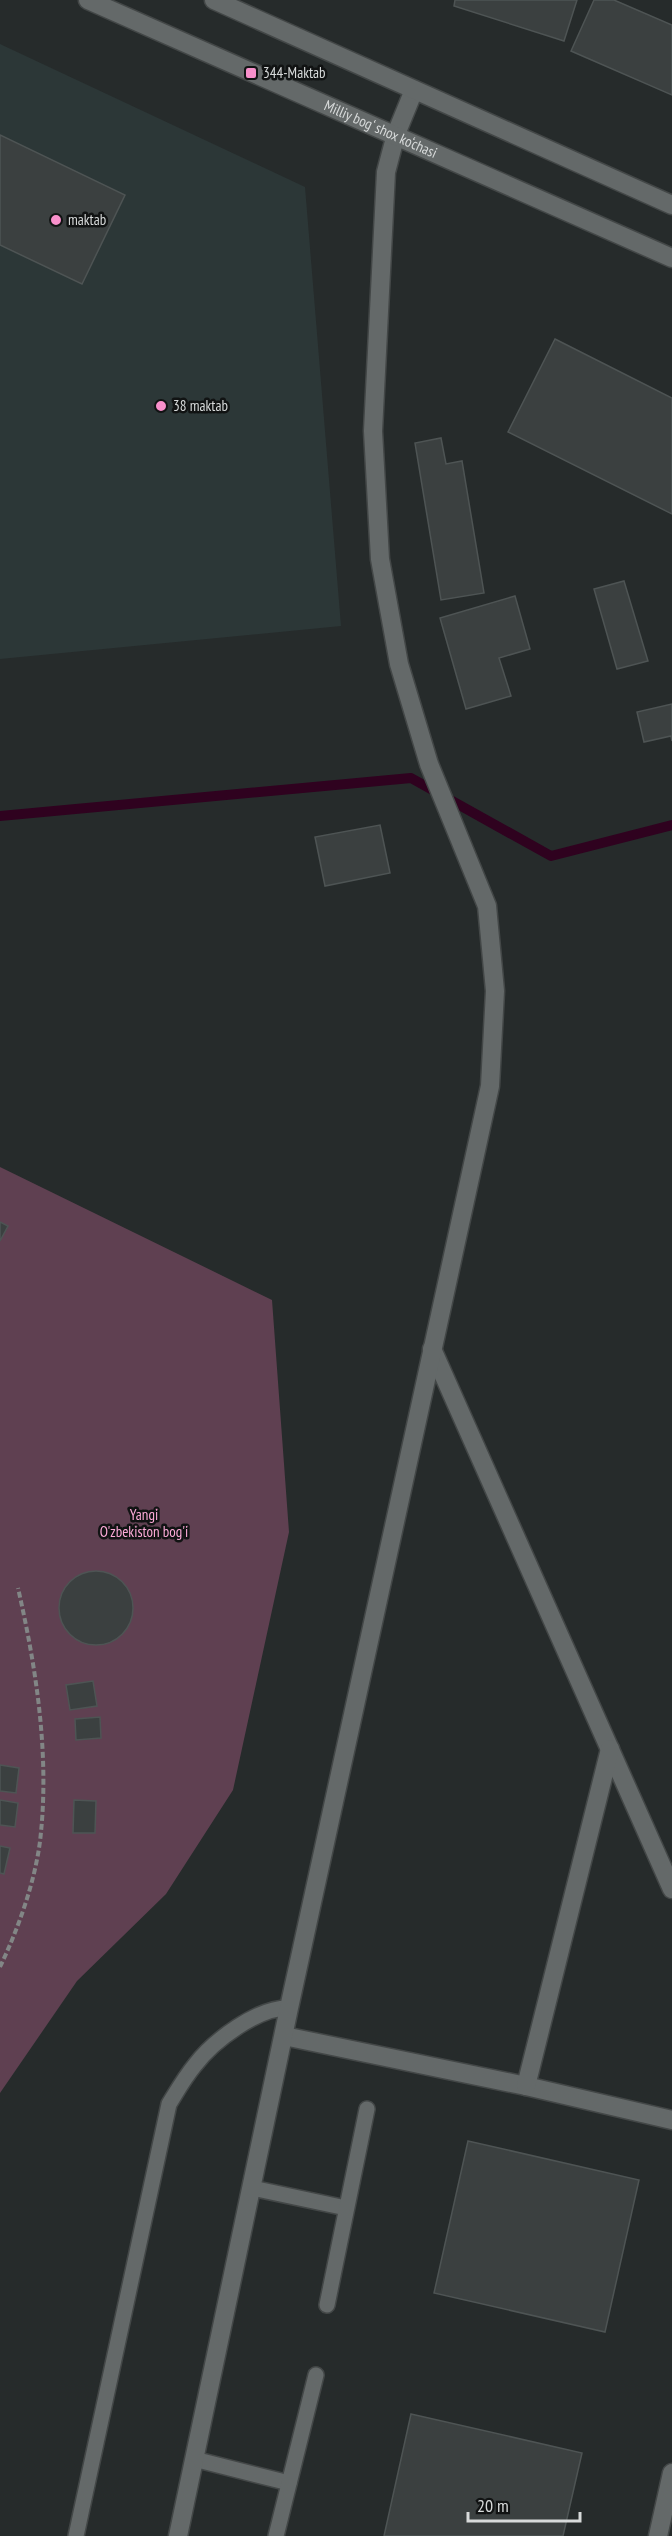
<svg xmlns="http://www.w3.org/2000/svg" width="672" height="2536" font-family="'PT Sans Narrow',sans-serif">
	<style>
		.built { fill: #2c3737 }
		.green { fill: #5f4051 }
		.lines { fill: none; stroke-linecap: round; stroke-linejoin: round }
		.stream { stroke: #2f021f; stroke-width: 10 }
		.building { fill: #3b4040; stroke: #4e5454; stroke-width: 1.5 }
		.service-casing { stroke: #434747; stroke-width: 18 }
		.minor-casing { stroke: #434747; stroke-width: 21 }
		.secondary-casing { stroke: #434747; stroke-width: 21 }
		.path { stroke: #828686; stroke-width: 4; stroke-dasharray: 6 3; stroke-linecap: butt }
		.service { stroke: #646969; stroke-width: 15 }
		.minor { stroke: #646969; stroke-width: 18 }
		.secondary { stroke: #646969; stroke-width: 18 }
		.poi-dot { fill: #f890cb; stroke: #111313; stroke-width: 2 }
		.labels { text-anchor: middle; stroke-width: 5; stroke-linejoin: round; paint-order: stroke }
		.poi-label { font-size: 15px; fill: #d7dada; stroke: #111313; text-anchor: start }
		.street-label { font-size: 15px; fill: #d7dada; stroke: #111313 }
		.park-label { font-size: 15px; fill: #feabd9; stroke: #111313 }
	</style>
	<rect width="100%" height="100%" fill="#262b2b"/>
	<polygon class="built" points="0,44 305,187 341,626 0,659"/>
	<polygon class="green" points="0,1167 272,1300 289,1532 233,1790 166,1894 77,1981 0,2093"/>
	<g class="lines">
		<polyline class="stream" points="0,816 411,778 551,856 672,825"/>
	</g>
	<g class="building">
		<polygon points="455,0 577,0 564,41 454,6"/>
		<polygon points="594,0 614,0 672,25 672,95 571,51"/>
		<polygon points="0,135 125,195 82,284 0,245"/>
		<polygon points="555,339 672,398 672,514 508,432"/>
		<polygon points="441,438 446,464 462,461 484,593 441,600 415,443"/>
		<polygon points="624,581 648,661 617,669 594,589"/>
		<polygon points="515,596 530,649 499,658 511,696 466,709 440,618"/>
		<polygon points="672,704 672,741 671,736 644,742 637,712"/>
		<polygon points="380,825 390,873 325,886 315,837"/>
		<polygon points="0,1222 8,1226 0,1241"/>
		<circle cx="96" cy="1608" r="37"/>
		<polygon points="93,1681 97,1706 70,1710 66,1685"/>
		<polygon points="100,1717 101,1738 76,1740 75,1719"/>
		<polygon points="0,1765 19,1768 16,1793 0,1791"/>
		<polygon points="0,1800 18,1803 15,1827 0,1825"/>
		<polygon points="74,1800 96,1801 95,1833 73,1833"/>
		<polygon points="0,1846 10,1848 4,1874 0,1873"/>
		<polygon points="468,2141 639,2180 605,2332 434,2293"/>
		<polygon points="411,2414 582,2453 563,2536 384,2536"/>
	</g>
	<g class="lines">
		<defs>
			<g id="service">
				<polyline points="252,2188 346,2208"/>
				<polyline points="327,2305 367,2109"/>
				<polyline points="194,2459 289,2483"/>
				<path d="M76 2536 169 2104C177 2091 185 2077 195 2065 213 2041 258 2007 289 2008"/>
				<polyline points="276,2536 316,2375"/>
			</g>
			<g id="minor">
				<polyline points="432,1349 672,1889"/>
				<polyline points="284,2036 526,2086 672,2120"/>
				<polyline points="526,2086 610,1749"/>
				<polyline points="178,2536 289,2008 490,1086 495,991 487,906 429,764 399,664 380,559 373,431 386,172 396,134 414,90"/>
				<polyline points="658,2536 672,2473"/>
			</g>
			<g id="secondary">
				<path id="s1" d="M88 0 672 258"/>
				<polyline points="214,0 672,205"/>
			</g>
		</defs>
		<use href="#service" class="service-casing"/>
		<use href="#minor" class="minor-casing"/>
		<use href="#secondary" class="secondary-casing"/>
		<path class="path" d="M0 1967C19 1927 37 1877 41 1832 49 1751 36 1667 18 1588"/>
		<use href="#service" class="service"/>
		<use href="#minor" class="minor"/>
		<use href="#secondary" class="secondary"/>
	</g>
	<g class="poi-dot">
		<rect x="245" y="67" width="12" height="12" rx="3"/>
		<circle cx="56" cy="220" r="6"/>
		<circle cx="161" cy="406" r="6"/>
	</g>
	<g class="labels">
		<g class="poi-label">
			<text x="263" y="78">344-Maktab</text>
			<text x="68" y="225">maktab</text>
			<text x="173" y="411">38 maktab</text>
		</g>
		<g class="street-label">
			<text dy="5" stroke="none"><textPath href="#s1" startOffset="320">Milliy bog‘ shox ko‘chasi</textPath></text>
		</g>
		<g class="park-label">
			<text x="144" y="1520">Yangi<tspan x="144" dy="17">O'zbekiston bog'i</tspan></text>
		</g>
	</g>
	<path d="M468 2512v9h112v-9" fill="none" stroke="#d7dada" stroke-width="3"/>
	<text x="477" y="2512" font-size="18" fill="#d7dada" stroke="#111313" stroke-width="4.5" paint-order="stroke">20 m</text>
</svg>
